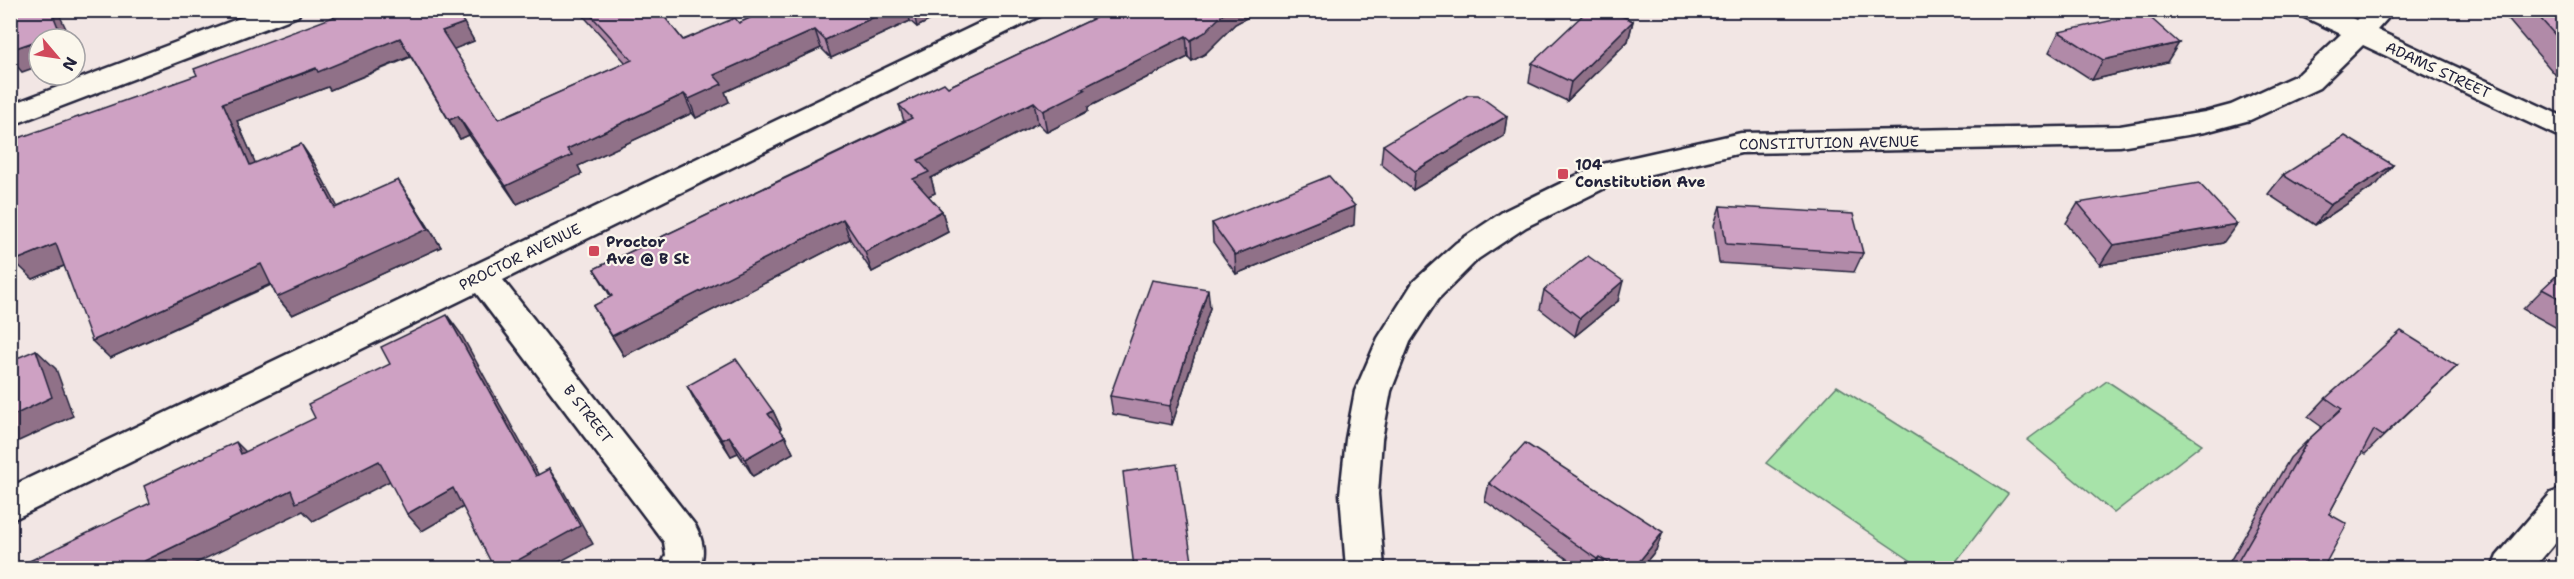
<svg xmlns="http://www.w3.org/2000/svg" width="2574" height="579" font-family="'Shantell Sans',sans-serif">
	<style>
		.green { fill: #a7e3a9; stroke: #648272; stroke-width: 1.5 }
		.lines { fill: none; stroke-linecap: round; stroke-linejoin: round }
		.minor-casing { stroke: #22223b; stroke-width: 5 }
		.tertiary-casing { stroke: #22223b; stroke-width: 5 }
		.minor { fill: #fbf7ec; fill-rule: evenodd }
		.tertiary { fill: #fbf7ec; fill-rule: evenodd }
		.wall { fill: #b18aa8; stroke: #22223b; stroke-width: 1.5 }
		.shaded-wall { fill: #907188; stroke: #22223b; stroke-width: 1.5 }
		.building { fill: #cea1c3; stroke: #22223b; stroke-width: 1.5 }
		.poi-dot { fill: #d1495b; stroke: #fbf7ec; stroke-width: 2 }
		.labels { text-anchor: middle; stroke-width: 4.5; stroke-linejoin: round; paint-order: stroke }
		.street-label { font-size: 15px; fill: #22223b; stroke: #fbf7ec }
		.poi-label { font-size: 15px; font-weight: bold; fill: #22223b; stroke: #fbf7ec; text-anchor: start }
	</style>
	<rect width="100%" height="100%" fill="#f2e6e4"/>
	<filter id="ink" filterUnits="userSpaceOnUse"><feTurbulence type="fractalNoise" baseFrequency=".0167" numOctaves="2"/><feDisplacementMap in="SourceGraphic" scale="12" xChannelSelector="R" yChannelSelector="G"/><feConvolveMatrix kernelMatrix="1 2 1 2 8 2 1 2 1" color-interpolation-filters="sRGB"/></filter>
	<g filter="url(#ink)">
		<g class="green">
			<polygon points="2107,381 2202,444 2114,513 2027,440"/>
			<polygon points="1837,386 2008,494 1951,568 1922,568 1766,463"/>
		</g>
		<g class="lines">
			<defs>
				<g id="minor">
					<path d="M1007 10H1043L1040 16 503 280 695 525C703 540 706 553 699 568H660L666 555 664 542 476 293 10 521V487Z"/>
					<polygon points="2299,10 2336,10 2356,20 2366,10 2395,10 2377,30 2564,117 2564,139 2363,45 2319,88 2250,120 2205,132 2120,146 1741,153 1617,182 1526,227 1478,259 1438,299 1410,342 1391,391 1382,439 1378,494 1384,568 1346,568 1340,494 1346,439 1355,391 1378,338 1414,281 1456,243 1504,211 1598,165 1741,133 2120,126 2205,112 2231,105 2299,74 2341,34 2302,16"/>
					<polygon points="2564,488 2564,532 2534,568 2492,568 2497,556 2551,493"/>
				</g>
				<polygon id="tertiary" points="261,10 301,10 298,16 10,126 10,105"/>
			</defs>
			<use href="#minor" class="minor-casing"/>
			<use href="#tertiary" class="tertiary-casing"/>
			<use href="#minor" class="minor"/>
			<use href="#tertiary" class="tertiary"/>
		</g>
		<g class="wall">
			<polygon points="578,10 659,10 683,40 739,23 767,10 950,10 917,27 910,21 831,58 821,48 725,92 729,102 696,118 692,113 578,166 582,174 517,204 469,135 460,139 411,57 330,90 328,87 237,121 255,163 314,163 337,207 410,198 441,247 292,315 277,297 271,285 110,358 64,266 33,279 197,75 464,23 474,41 453,49 499,119 626,63"/>
			<polygon points="1112,10 1261,10 1235,24 1205,54 1192,61 1188,57 1088,107 1088,111 1047,132 1038,123 931,178 935,193 928,196 942,211 948,232 872,272 850,239 624,356 593,306 611,297 594,269 904,121 899,105 948,87"/>
			<polygon points="2500,10 2564,10 2564,79 2559,79"/>
			<polygon points="1633,21 1628,41 1567,101 1529,83 1532,63"/>
			<polygon points="2059,32 2167,62 2092,80 2049,52"/>
			<polygon points="1507,116 1504,136 1413,190 1381,164 1383,145"/>
			<polygon points="2393,165 2377,184 2315,225 2268,194 2283,175"/>
			<polygon points="2078,203 2223,243 2100,265 2066,223"/>
			<polygon points="1720,206 1863,253 1854,272 1719,263 1714,225"/>
			<polygon points="1212,223 1354,225 1236,274 1213,242"/>
			<polygon points="2564,268 2564,332 2523,309"/>
			<polygon points="1544,290 1618,301 1575,336 1540,309"/>
			<polygon points="1210,308 1172,425 1113,414 1110,396"/>
			<polygon points="2457,366 2365,454 2362,452 2329,514 2323,568 2226,568 2290,458 2308,440 2322,427 2308,417 2326,398"/>
			<polygon points="687,386 773,411 781,428 779,429 785,436 793,453 753,476 738,453 731,456 696,403"/>
			<polygon points="1489,483 1656,550 1641,568 1580,568 1485,501"/>
		</g>
		<g class="shaded-wall">
			<polygon points="51,10 57,10 58,12 71,39 42,39"/>
			<polygon points="889,10 908,10 910,21 831,58 825,40"/>
			<polygon points="913,10 950,10 917,27"/>
			<polygon points="1227,10 1261,10 1235,24 1205,54 1192,61 1191,40"/>
			<polygon points="1633,21 1628,41 1567,101 1571,82"/>
			<polygon points="464,23 474,41 452,50 442,31"/>
			<polygon points="815,30 821,48 725,92 729,102 696,118 689,99 714,75"/>
			<polygon points="1186,36 1188,57 1088,107 1088,111 1047,132 1043,111 1082,88"/>
			<polygon points="400,38 411,56 330,90 328,87 237,121 264,183 250,165 223,103"/>
			<polygon points="39,40 39,66 22,72 10,58 10,50"/>
			<polygon points="2179,43 2167,62 2092,80 2103,60"/>
			<polygon points="684,94 692,113 578,166 582,174 517,204 506,186 567,149"/>
			<polygon points="1034,102 1038,123 931,178 935,193 919,200 913,179 918,160"/>
			<polygon points="458,116 469,135 460,139 449,120"/>
			<polygon points="1507,116 1504,136 1413,190 1415,171"/>
			<polygon points="301,144 314,163 348,226 335,208"/>
			<polygon points="2393,165 2377,184 2315,225 2330,205"/>
			<polygon points="398,180 441,247 292,315 277,297"/>
			<polygon points="1355,206 1354,225 1236,274 1235,255"/>
			<polygon points="942,211 948,232 872,272 865,252"/>
			<polygon points="843,219 850,239 624,356 612,336"/>
			<polygon points="2237,224 2223,243 2100,265 2113,245"/>
			<polygon points="56,244 73,262 33,279 14,261"/>
			<polygon points="261,264 275,282 110,358 92,341"/>
			<polygon points="1623,281 1618,301 1575,336 1580,318"/>
			<polygon points="1208,289 1210,308 1172,425 1170,406"/>
			<polygon points="447,315 461,334 549,494 536,476"/>
			<polygon points="36,350 56,369 73,416 10,445 10,417"/>
			<polygon points="773,411 781,428 776,431 768,414"/>
			<polygon points="729,436 738,453 731,456 722,440"/>
			<polygon points="785,436 793,453 753,476 745,459"/>
			<polygon points="236,442 254,460 241,454"/>
			<polygon points="379,461 394,479 313,521 303,511 186,568 130,568 291,490"/>
			<polygon points="549,469 561,487 593,544 548,568 504,568"/>
			<polygon points="453,488 467,505 422,531 407,514"/>
			<polygon points="1663,532 1656,550 1641,568 1634,568"/>
			<polygon points="1599,557 1595,568 1594,568 1597,559"/>
		</g>
		<g class="building">
			<polygon points="10,10 51,10 60,32 42,39 39,39 39,40 10,50"/>
			<polygon points="352,10 456,10 464,23 442,31 499,119 632,60 586,10 659,10 683,40 735,18 739,23 767,10 889,10 825,40 815,30 714,75 722,84 689,99 684,94 567,149 572,155 506,186 458,116 449,120 400,38 318,72 316,68 223,103 250,165 301,144 335,208 398,180 428,229 277,297 261,264 92,341 56,244 14,261 10,246 10,141 197,75 194,69"/>
			<polygon points="1112,10 1227,10 1204,33 1191,40 1186,36 1082,88 1085,90 1043,111 1034,102 918,160 929,172 913,179 942,211 865,252 843,219 612,336 593,306 612,296 594,269 912,118 899,105 944,83 948,87"/>
			<polygon points="1588,10 1608,10 1633,21 1571,82 1532,63"/>
			<polygon points="2533,10 2564,10 2564,45"/>
			<polygon points="2145,13 2179,43 2103,60 2059,32"/>
			<polygon points="1468,95 1478,95 1507,116 1415,171 1383,145"/>
			<polygon points="2345,136 2393,165 2330,205 2283,175"/>
			<polygon points="1329,176 1355,206 1235,255 1212,223"/>
			<polygon points="2199,183 2237,224 2113,245 2078,203"/>
			<polygon points="1720,206 1853,214 1863,253 1726,244"/>
			<polygon points="1588,256 1623,281 1580,318 1544,290"/>
			<polygon points="2564,269 2564,301 2542,289"/>
			<polygon points="1152,280 1208,289 1170,406 1110,396"/>
			<polygon points="447,315 536,476 549,469 580,526 504,568 494,568 453,488 407,514 379,461 296,503 291,490 130,568 15,568 150,503 144,486 236,442 241,454 315,418 308,404 390,364 381,347"/>
			<polygon points="2401,331 2457,366 2383,436 2374,430 2329,514 2347,524 2323,568 2314,568 2304,563 2301,568 2234,568 2308,440 2342,409 2326,398"/>
			<polygon points="36,350 52,397 10,417 10,361"/>
			<polygon points="736,359 773,411 768,414 785,436 745,459 729,436 722,440 687,386"/>
			<polygon points="1525,443 1663,532 1634,568 1617,568 1599,557 1597,559 1489,483"/>
			<polygon points="1177,464 1193,568 1134,568 1123,472"/>
		</g>
	</g>
	<g class="poi-dot">
		<rect x="1557" y="168" width="12" height="12" rx="3"/>
		<rect x="588" y="245" width="12" height="12" rx="3"/>
	</g>
	<g class="labels">
		<g class="street-label">
			<text transform="translate(2438 70) rotate(25)" y="5">ADAMS STREET</text>
			<text transform="translate(1829 143) rotate(-1)" y="5">CONSTITUTION AVENUE</text>
			<text transform="translate(520 257) rotate(-26)" y="5">PROCTOR AVENUE</text>
			<text transform="translate(588 414) rotate(52)" y="5">B STREET</text>
		</g>
		<g class="poi-label">
			<text x="1575" y="170">104<tspan x="1575" dy="17">Constitution Ave</tspan></text>
			<text x="606" y="247">Proctor<tspan x="606" dy="17">Ave @ B St</tspan></text>
		</g>
	</g>
	<rect width="2574" height="579" fill="none" stroke="#fbf7ec" stroke-width="36"/>
	<rect x="18" y="18" width="2538" height="543" fill="none" stroke="#22223b" stroke-width="2" filter="url(#ink)"/>
	<g transform="translate(57 57) rotate(119)"><circle r="28" fill="#fbf7ec" stroke="#a4a2a5" stroke-width="1.5"/>
	<path d="M0-4.5L10 22L0 15L-10 22Z" fill="#d1495b"/>
	<text y="-9" font-size="16" font-weight="bold" text-anchor="middle" fill="#22223b">N</text>
	</g>
</svg>
